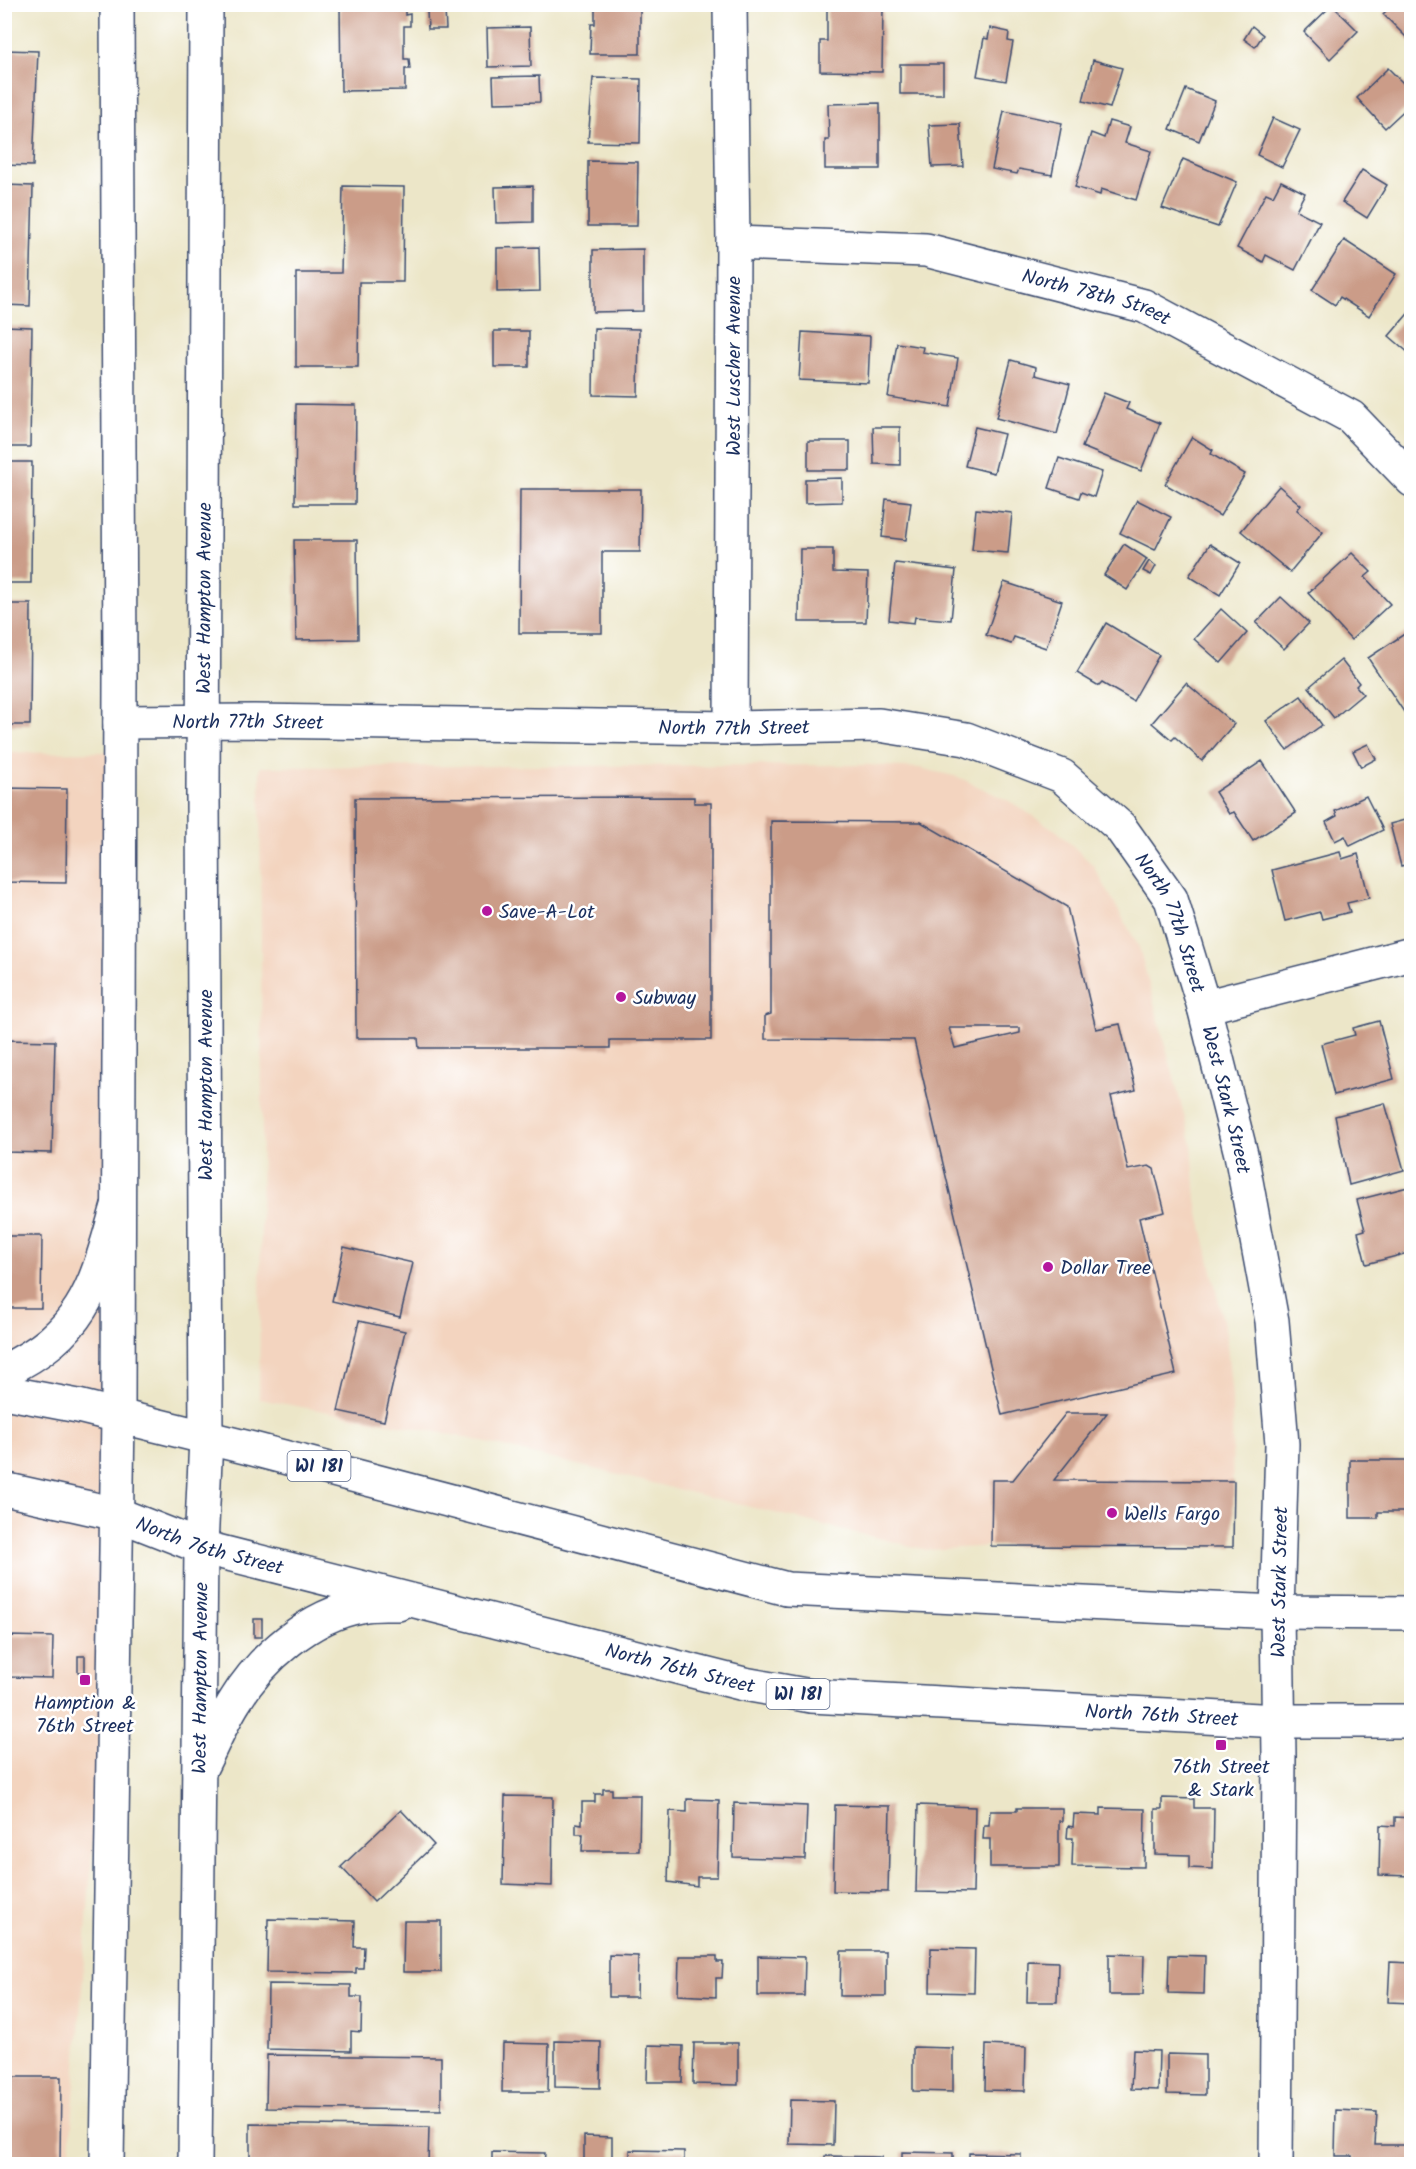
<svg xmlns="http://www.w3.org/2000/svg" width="1416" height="2169" font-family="Kalam,sans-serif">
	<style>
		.built { fill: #f3d4bf }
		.building { fill: #cb9c88; fill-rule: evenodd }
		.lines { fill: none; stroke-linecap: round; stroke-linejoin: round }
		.street-casing { stroke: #3a4a6e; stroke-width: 36 }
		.secondary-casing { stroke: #3a4a6e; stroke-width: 36 }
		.primary-casing { stroke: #3a4a6e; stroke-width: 36 }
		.street { stroke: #fff; stroke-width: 33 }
		.secondary { stroke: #fff; stroke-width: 33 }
		.primary { stroke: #fff; stroke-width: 33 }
		.poi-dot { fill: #b5179e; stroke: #fff; stroke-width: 2 }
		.labels { text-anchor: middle; stroke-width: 5; stroke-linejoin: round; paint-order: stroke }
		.shield { fill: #fff; stroke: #5f6d8e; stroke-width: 1.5 }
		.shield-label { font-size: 18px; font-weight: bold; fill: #1b2f5e }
		.street-label { font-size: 20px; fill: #1b2f5e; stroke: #fff }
		.poi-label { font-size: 20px; fill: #1b2f5e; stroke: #fff; text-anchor: start }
	</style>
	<rect width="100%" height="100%" fill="#fff"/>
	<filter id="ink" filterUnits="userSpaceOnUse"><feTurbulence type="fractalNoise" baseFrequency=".0167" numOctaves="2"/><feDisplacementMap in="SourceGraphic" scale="12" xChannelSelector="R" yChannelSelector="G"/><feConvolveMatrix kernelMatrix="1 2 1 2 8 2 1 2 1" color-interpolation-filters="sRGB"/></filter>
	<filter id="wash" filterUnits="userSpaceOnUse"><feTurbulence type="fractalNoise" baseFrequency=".008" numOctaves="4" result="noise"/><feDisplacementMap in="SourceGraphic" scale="24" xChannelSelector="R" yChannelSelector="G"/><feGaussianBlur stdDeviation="1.35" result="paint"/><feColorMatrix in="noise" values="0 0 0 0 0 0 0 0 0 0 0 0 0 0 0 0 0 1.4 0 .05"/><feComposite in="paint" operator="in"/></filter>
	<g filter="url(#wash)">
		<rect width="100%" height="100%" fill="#ece6c8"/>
		<g class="built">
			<polygon points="120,752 117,1514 69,2164 4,2164 4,753"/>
			<polygon points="868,765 919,768 958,777 1009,801 1057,831 1093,865 1139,947 1192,1145 1196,1200 1226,1334 1232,1397 1233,1547 991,1546 927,1550 458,1436 259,1399 262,1131 260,767"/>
		</g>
		<g id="blocks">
			<g class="building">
				<polygon points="340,4 405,4 405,15 410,14 410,26 404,26 404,59 409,59 410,69 405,69 405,90 341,91"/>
				<polygon points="595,4 640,4 640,54 590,54 591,24 595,24"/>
				<polygon points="1393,4 1412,4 1412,43 1383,14"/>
				<polygon points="1332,5 1358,31 1330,59 1304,32"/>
				<polygon points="827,7 883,8 882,72 820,71 820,41 827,41"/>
				<polygon points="445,10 446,29 428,29 427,11"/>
				<polygon points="1252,26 1263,35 1255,47 1244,39"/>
				<polygon points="530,27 531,66 488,67 487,28"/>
				<polygon points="990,28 1009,32 1008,41 1013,42 1006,81 977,76 984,38 988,39"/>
				<polygon points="4,50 38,51 33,166 4,165"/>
				<polygon points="1093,60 1122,68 1110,108 1083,101"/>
				<rect x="900" y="64" width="43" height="30"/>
				<polygon points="1388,68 1412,92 1412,103 1385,128 1357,98"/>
				<polygon points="539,76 540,102 494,103 493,77"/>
				<polygon points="593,78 641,79 640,143 588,142"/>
				<polygon points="1186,89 1215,101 1199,141 1170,129"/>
				<polygon points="880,103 880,169 825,169 825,140 829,140 828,104"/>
				<polygon points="1004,111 1062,123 1052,175 1019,169 1017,174 992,169"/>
				<polygon points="1273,118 1300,130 1282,167 1257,155"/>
				<polygon points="1109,121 1130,127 1125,143 1151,151 1136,200 1101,189 1100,195 1075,187 1091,133 1104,138"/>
				<polygon points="960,124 963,166 932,167 929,125"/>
				<polygon points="1183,159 1237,182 1218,227 1162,208"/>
				<polygon points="588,161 638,162 637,226 588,226"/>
				<polygon points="1362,170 1387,185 1367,218 1342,202"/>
				<polygon points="1281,181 1305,193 1296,210 1320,222 1295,270 1266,255 1263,262 1237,248 1266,193 1273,196"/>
				<polygon points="4,185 33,186 30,306 4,305"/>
				<polygon points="343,186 404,187 403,282 359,282 358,367 296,367 296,273 341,273"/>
				<polygon points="533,186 533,222 496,223 495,187"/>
				<polygon points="1344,240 1396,274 1369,316 1340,297 1335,305 1312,290"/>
				<polygon points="539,247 540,291 497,292 497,248"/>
				<polygon points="643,249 643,311 593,312 593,250"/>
				<polygon points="1412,309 1412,352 1410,354 1389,336"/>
				<polygon points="4,326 32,327 30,447 4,447"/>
				<polygon points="594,328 639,329 638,396 593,395"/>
				<rect x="494" y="331" width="35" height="36"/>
				<polygon points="802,332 870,336 868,383 799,380"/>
				<polygon points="897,343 923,347 922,352 958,358 950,407 888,397"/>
				<polygon points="1011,360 1036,367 1035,375 1070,384 1057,434 996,418"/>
				<polygon points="1104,393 1129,403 1126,409 1160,423 1141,471 1082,447"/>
				<polygon points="296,404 356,405 355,504 295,504"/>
				<polygon points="873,427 900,427 900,465 874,464"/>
				<polygon points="975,427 1004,434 994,473 965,466"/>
				<polygon points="1192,437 1213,450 1211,454 1245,474 1220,516 1165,484"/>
				<rect x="808" y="441" width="42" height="29"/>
				<polygon points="1059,458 1102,472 1094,497 1081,492 1079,498 1049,488"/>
				<polygon points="4,462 32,462 31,583 4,583"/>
				<polygon points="842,478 842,502 805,503 805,479"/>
				<polygon points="1279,486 1301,505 1297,510 1323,532 1290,572 1241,531"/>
				<polygon points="520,489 641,489 640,552 602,552 602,633 519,633"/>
				<polygon points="886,499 911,502 906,540 882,537"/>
				<polygon points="1137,500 1171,517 1155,550 1120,533"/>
				<polygon points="976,509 1012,513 1008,553 972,550"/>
				<polygon points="294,540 357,540 358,639 296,640"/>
				<polygon points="1124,544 1147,559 1127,590 1104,575"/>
				<polygon points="1210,544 1240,563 1220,595 1189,576"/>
				<polygon points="800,549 833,549 833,572 868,573 866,622 799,622"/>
				<polygon points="1352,553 1371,572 1365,577 1390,604 1351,640 1308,593"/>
				<polygon points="1149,561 1156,566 1151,575 1143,571"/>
				<polygon points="895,563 956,570 951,620 915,617 914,623 889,620"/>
				<polygon points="1004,582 1062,601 1046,648 1014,637 1011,644 986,635"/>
				<polygon points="1281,597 1309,623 1284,649 1256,623"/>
				<polygon points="4,604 31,604 30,725 4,725"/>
				<polygon points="1221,609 1247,633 1221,663 1194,639"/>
				<polygon points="1106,623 1159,655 1133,701 1102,683 1099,686 1077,673"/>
				<polygon points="1412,629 1412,707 1404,712 1368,658"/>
				<polygon points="1341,660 1359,683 1356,686 1363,694 1334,718 1309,687"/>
				<polygon points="1186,683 1234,724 1202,761 1175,737 1172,740 1152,723"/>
				<polygon points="1301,696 1322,725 1287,750 1266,721"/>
				<polygon points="1368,744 1376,759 1361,767 1353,751"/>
				<polygon points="1262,761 1296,813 1253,841 1234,812 1229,814 1215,792"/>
				<polygon points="4,788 67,789 66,883 4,882"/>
				<polygon points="1366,796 1383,830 1350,846 1345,836 1335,841 1326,822 1337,816 1335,811"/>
				<polygon points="694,797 694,803 711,803 711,1040 610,1040 610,1048 419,1048 418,1038 356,1038 355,798"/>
				<polygon points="1412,818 1412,863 1401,866 1390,824"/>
				<path d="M771 821 921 822 1067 907 1096 1029 1120 1024 1136 1090 1111 1096 1128 1170 1149 1166 1154 1169 1165 1212 1139 1218 1176 1374 1002 1415 914 1040 765 1039V1016L771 1014ZM949 1028H1020V1033L955 1048Z"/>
				<polygon points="1340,852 1342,859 1358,854 1369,898 1347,903 1350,912 1322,919 1320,912 1285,921 1272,870"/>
				<polygon points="1379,1021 1394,1079 1334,1095 1321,1044 1355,1035 1353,1028"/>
				<polygon points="4,1040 55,1041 52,1153 4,1152"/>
				<polygon points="1385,1103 1404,1170 1349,1185 1335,1116"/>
				<polygon points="1408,1187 1412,1200 1412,1252 1366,1264 1358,1232 1365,1230 1357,1200"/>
				<polygon points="4,1236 42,1236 41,1308 4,1308"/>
				<polygon points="344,1247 413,1263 400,1317 332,1301"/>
				<polygon points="359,1321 405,1331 384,1421 338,1411"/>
				<polygon points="1066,1413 1107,1413 1054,1480 1234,1481 1233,1547 991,1546 992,1480 1013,1480"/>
				<polygon points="1350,1460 1412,1460 1412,1512 1378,1512 1378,1518 1350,1518"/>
				<rect x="254" y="1619" width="8" height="18"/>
				<polygon points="9,1636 53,1637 52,1678 9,1677"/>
				<rect x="78" y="1656" width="7" height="16"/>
				<polygon points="603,1789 612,1789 612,1795 640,1795 639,1851 582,1851 583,1834 576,1834 576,1823 582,1824 582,1802 595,1802 595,1794 603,1794"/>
				<polygon points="505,1796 553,1797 552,1886 503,1884"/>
				<polygon points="1162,1798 1194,1799 1194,1808 1214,1808 1213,1869 1189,1868 1189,1855 1155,1854 1155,1809 1162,1809"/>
				<polygon points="687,1799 719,1800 717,1877 697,1877 697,1886 668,1882 670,1811 687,1812"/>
				<polygon points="734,1803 807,1806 805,1859 733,1857"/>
				<polygon points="835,1805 890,1806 888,1892 833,1891"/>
				<polygon points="918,1805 975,1807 973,1893 916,1892"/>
				<polygon points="1017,1808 1062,1808 1062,1821 1059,1821 1059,1867 990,1867 990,1839 983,1839 984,1825 989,1825 990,1811 1017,1811"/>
				<polygon points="1101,1808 1145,1809 1144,1867 1072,1866 1073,1838 1067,1838 1068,1826 1073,1827 1074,1814 1101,1815"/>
				<polygon points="401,1810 434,1845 374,1902 341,1867"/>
				<polygon points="1395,1817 1412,1818 1412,1876 1379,1875 1380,1825 1395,1826"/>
				<polygon points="268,1919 355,1921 354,1947 364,1947 363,1968 356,1968 356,1973 267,1972"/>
				<polygon points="404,1921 441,1921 441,1972 403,1972"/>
				<polygon points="931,1948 975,1949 974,1993 930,1992"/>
				<polygon points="841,1951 886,1951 886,1996 840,1996"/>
				<polygon points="1109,1954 1144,1955 1143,1995 1109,1995"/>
				<polygon points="609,1955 638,1956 637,1997 609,1997"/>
				<polygon points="1169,1955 1205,1956 1204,1994 1168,1993"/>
				<polygon points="679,1956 717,1956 717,1962 723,1962 722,1978 716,1978 716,1997 678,1995"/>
				<polygon points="758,1956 805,1957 804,1996 758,1996"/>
				<polygon points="1028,1961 1058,1962 1057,2002 1027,2002"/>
				<polygon points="1390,1962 1412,1963 1412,2003 1388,2002"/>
				<polygon points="268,1984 351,1985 351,1997 362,1997 361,2032 351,2031 351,2051 267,2049"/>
				<polygon points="555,2041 601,2042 600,2088 555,2087"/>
				<polygon points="503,2043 549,2044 548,2092 502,2092"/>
				<polygon points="694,2043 738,2043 738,2085 693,2084"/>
				<polygon points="648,2045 683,2046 682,2082 647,2082"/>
				<polygon points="986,2045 1026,2047 1025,2091 985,2090"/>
				<polygon points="913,2047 953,2048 953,2092 913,2091"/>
				<polygon points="1133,2050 1159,2051 1158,2090 1131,2089"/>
				<polygon points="1167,2054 1205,2055 1205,2095 1167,2094"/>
				<polygon points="267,2055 441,2057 441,2110 266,2108"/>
				<polygon points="4,2077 61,2077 60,2164 4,2164"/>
				<polygon points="790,2100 834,2101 833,2145 789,2144"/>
				<polygon points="1336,2110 1377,2112 1375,2145 1412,2145 1412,2164 1353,2164 1353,2156 1335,2156"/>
				<polygon points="250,2124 429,2127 428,2164 250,2164"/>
				<polygon points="584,2136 612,2137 612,2164 584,2164"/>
				<polygon points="630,2150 684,2151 684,2164 630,2164"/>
				<polygon points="492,2152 545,2153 544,2164 492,2164"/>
				<polygon points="902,2152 953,2153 953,2164 902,2164"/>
				<polygon points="969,2153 1021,2154 1021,2164 969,2164"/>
				<polygon points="825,2156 882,2157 882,2164 825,2164"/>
			</g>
		</g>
	</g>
	<g filter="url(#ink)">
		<use href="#blocks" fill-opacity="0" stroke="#3a4a6e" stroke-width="1.5"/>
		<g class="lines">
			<defs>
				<g id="street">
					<polyline points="730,4 733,243 731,728"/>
					<path id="s1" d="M733 243 926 250 1144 306 1351 417 1412 480"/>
					<path id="s2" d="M120 722 254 721 731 728 879 725 966 739 1062 776 1120 827 1171 899 1204 1007 1241 1154 1272 1321 1282 1444 1277 1612 1279 1757 1276 2164"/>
					<polyline points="1204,1007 1412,954"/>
				</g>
				<g id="secondary">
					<polyline points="107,2164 118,1415 120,671 117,4"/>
					<path id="s3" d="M195 2164 201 1547 206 1439 203 794 206 4"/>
				</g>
				<g id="primary">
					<path d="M4 1371C86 1332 95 1286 118 1206"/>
					<polyline points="4,1392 78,1406 253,1449 787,1589 1277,1612 1412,1613"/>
					<path id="s4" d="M4 1489 117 1514 201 1547 744 1684 811 1696 1279 1721H1412"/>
					<path d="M199 1771C211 1748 221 1723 235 1701 261 1658 310 1615 361 1606 372 1603 386 1604 398 1604"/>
				</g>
			</defs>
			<use href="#street" class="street-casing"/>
			<use href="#secondary" class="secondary-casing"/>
			<use href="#primary" class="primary-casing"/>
			<use href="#street" class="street"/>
			<use href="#secondary" class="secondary"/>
			<use href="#primary" class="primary"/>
		</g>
	</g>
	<g class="poi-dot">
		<circle cx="487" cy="911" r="6"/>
		<circle cx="621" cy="997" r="6"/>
		<circle cx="1048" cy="1267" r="6"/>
		<circle cx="1112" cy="1513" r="6"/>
		<rect x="79" y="1674" width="12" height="12" rx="3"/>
		<rect x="1215" y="1739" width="12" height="12" rx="3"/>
	</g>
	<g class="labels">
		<g class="shield">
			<rect x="287.5" y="1451" width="63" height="30" rx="4.5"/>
			<rect x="766.5" y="1679" width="63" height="30" rx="4.5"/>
		</g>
		<g class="shield-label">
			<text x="319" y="1472">WI 181</text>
			<text x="798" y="1700">WI 181</text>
		</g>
		<g class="street-label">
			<text dy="7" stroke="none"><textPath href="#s1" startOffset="370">North 78th Street</textPath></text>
			<text transform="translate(733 366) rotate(-90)" y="7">West Luscher Avenue</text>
			<text dy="7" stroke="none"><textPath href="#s3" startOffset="1566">West Hampton Avenue</textPath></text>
			<text dy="7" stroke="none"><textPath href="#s2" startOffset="128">North 77th Street</textPath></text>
			<text dy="7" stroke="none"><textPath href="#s2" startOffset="614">North 77th Street</textPath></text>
			<text dy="7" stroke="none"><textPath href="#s2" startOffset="1137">North 77th Street</textPath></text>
			<text transform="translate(205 1085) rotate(-90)" y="7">West Hampton Avenue</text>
			<text dy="7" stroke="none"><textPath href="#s2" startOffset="1324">West Stark Street</textPath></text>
			<text dy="7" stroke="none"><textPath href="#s4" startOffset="214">North 76th Street</textPath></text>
			<text transform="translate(1279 1582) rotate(-89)" y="7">West Stark Street</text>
			<text dy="7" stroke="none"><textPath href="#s4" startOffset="700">North 76th Street</textPath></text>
			<text dy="7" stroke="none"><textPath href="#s3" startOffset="486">West Hampton Avenue</textPath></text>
			<text dy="7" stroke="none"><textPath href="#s4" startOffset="1185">North 76th Street</textPath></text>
		</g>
		<g class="poi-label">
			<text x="499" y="918">Save-A-Lot</text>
			<text x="633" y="1004">Subway</text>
			<text x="1060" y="1274">Dollar Tree</text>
			<text x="1124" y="1520">Wells Fargo</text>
			<text x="85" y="1709" text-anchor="middle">Hamption &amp;<tspan x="85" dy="23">76th Street</tspan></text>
			<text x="1221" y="1773" text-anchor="middle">76th Street<tspan x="1221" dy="23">&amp; Stark</tspan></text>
		</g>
	</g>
	<rect width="1416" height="2169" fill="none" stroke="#fff" stroke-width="24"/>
</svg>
